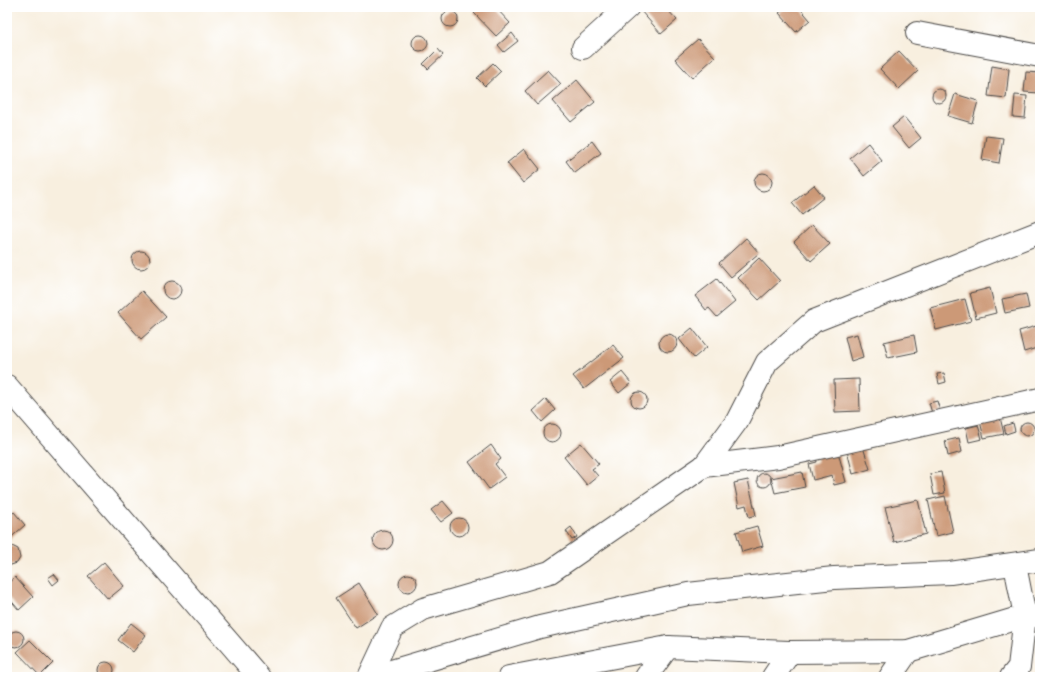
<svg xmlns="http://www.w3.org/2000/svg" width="1047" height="684" font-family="'Patrick Hand',sans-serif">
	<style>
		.building { fill: #c97 }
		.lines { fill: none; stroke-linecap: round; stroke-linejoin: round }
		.minor-casing { stroke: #4a4846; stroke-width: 24 }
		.minor { stroke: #fff; stroke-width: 22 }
	</style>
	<rect width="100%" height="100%" fill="#fff"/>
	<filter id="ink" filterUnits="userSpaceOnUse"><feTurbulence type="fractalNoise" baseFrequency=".025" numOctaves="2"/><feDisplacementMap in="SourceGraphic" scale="8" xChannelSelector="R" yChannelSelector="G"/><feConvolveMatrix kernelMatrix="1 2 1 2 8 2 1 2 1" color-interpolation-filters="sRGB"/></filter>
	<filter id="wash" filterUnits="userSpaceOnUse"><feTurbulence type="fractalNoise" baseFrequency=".012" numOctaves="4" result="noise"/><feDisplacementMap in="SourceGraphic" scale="16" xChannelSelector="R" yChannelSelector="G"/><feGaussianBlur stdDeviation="0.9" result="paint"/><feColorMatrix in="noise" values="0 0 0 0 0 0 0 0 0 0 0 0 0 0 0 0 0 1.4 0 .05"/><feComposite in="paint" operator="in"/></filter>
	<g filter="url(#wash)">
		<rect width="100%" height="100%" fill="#f8efdf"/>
		<g id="blocks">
			<g class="building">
				<polygon points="480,7 495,7 510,23 496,36 474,13"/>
				<polygon points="643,7 665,7 677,20 661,34 640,10"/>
				<polygon points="786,7 799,7 810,20 796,32 779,13"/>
				<circle cx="450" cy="19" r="8"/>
				<polygon points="512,33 518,41 504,52 498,45"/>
				<circle cx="420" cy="43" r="8"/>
				<polygon points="698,39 715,57 692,78 675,59"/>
				<polygon points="438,49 443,55 428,69 423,64"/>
				<polygon points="899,51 918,71 899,89 880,69"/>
				<polygon points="493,63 501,71 485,86 477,78"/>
				<polygon points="992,66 1009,69 1006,98 988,96"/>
				<polygon points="548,70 561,84 537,105 525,91"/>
				<polygon points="1026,72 1040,73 1040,93 1024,92"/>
				<polygon points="577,80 595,102 571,122 553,101"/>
				<circle cx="939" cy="96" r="7"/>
				<polygon points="955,94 978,101 972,123 948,116"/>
				<polygon points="1015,95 1027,96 1025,118 1013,117"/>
				<polygon points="904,117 921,138 909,148 892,127"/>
				<polygon points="986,136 1003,138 999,163 982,160"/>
				<polygon points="592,141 601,153 575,173 566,161"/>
				<polygon points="868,143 882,161 864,176 850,158"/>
				<polygon points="524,149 540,169 523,183 507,163"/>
				<circle cx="763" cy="182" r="9"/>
				<polygon points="814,185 824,197 802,215 792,203"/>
				<polygon points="812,225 830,244 811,261 794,242"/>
				<polygon points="746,238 759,253 731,277 719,263"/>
				<circle cx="141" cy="260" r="9"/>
				<polygon points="759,258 780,281 759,300 738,278"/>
				<polygon points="717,279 735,302 717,317 709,308 706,310 695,296"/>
				<circle cx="172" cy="290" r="9"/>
				<polygon points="990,288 996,313 976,318 970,293"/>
				<polygon points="142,291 166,317 141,339 118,313"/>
				<polygon points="1026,294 1029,308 1005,313 1002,299"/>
				<polygon points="965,299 971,321 936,330 930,308"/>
				<polygon points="1040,325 1040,347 1024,352 1019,331"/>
				<polygon points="692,328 707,347 694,358 679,339"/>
				<polygon points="857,334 863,357 851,361 845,337"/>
				<circle cx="668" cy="343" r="9"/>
				<polygon points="914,335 917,352 888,358 884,342"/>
				<polygon points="613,345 624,358 584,389 573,376"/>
				<polygon points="622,372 631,383 619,393 610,382"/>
				<polygon points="944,373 946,382 939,384 937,374"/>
				<polygon points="859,379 860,411 835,412 834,380"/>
				<circle cx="639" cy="400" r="8"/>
				<polygon points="546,399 555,410 542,422 533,411"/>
				<polygon points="937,401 940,411 932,413 929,403"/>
				<polygon points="999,413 1004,434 984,438 979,417"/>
				<circle cx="1027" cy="429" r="7"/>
				<polygon points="1013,423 1015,431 1006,434 1004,426"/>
				<circle cx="552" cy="433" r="9"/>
				<polygon points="978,425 982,439 969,442 966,428"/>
				<polygon points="959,438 962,452 948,456 945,441"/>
				<polygon points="581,443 599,464 592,469 598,476 587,485 564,457"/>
				<polygon points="491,445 501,459 495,464 505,477 489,489 469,462"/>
				<polygon points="863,447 870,469 853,474 847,451"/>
				<polygon points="838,452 846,482 834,485 832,475 813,480 809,464 817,462 816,457"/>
				<polygon points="802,472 805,487 775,493 771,478"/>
				<polygon points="941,472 945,493 934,495 930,474"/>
				<circle cx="764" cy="480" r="7"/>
				<polygon points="748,480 756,515 749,517 746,505 739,507 734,483"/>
				<polygon points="945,496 953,532 936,536 928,500"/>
				<polygon points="918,500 926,534 894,542 885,507"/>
				<polygon points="443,501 453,513 441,522 431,510"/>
				<polygon points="14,512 25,525 7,541 7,518"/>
				<circle cx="459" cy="527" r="9"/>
				<polygon points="757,526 763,546 742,552 736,532"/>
				<polygon points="571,527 577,537 572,540 566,531"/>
				<circle cx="383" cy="540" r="10"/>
				<polygon points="12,546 18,549 20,558 17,563 11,565 7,565 7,547"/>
				<polygon points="104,562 124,586 108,599 88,576"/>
				<polygon points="54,574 59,580 53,585 48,578"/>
				<circle cx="408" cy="583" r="9"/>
				<polygon points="15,577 33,597 19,610 7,596 7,584"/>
				<polygon points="359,583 378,614 356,628 336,598"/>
				<polygon points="131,623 146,635 133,652 118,640"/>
				<circle cx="16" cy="639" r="8"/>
				<polygon points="30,640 53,663 40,676 17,652"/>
				<circle cx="106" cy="670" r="8"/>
			</g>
		</g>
	</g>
	<g filter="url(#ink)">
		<use href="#blocks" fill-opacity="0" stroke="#4a4846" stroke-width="1"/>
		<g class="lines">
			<defs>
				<g id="minor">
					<polyline points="917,33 1040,56"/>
					<polyline points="583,48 628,7"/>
					<polyline points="7,386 259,677"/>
					<polyline points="704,466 737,421 767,362 814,321 1040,232"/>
					<polyline points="1015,565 1025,616 1040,616"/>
					<polyline points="369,677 392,628 423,609 550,572 704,466 778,457 1040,399"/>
					<polyline points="371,677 540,627 688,594 834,578 950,573 1040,560"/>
					<polyline points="509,677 668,647 790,652 908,651 1025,616 1019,667 1011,677"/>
					<polyline points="646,677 668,647"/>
					<polyline points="773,677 790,652"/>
					<polyline points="890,677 908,651"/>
				</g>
			</defs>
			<use href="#minor" class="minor-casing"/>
			<use href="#minor" class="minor"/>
		</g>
	</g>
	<rect width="1047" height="684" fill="none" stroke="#fff" stroke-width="24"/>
</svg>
